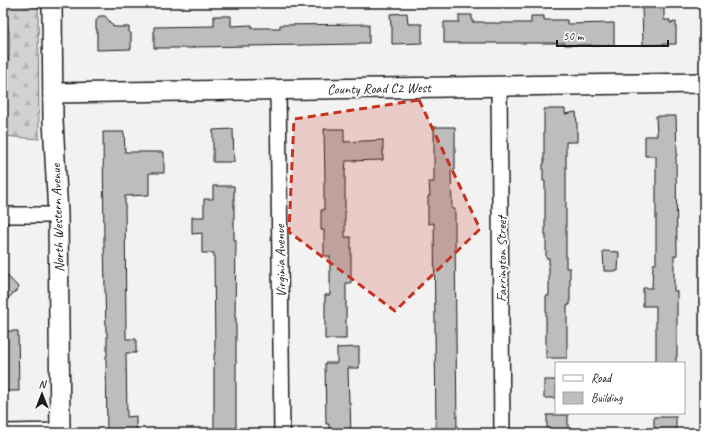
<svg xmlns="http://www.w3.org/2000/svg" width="707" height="436" font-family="Caveat,sans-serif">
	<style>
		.forest { fill: url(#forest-firs); stroke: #777 }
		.wetland { fill: url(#wetland-marsh); stroke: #777 }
		.building { fill: #bdbdbd; stroke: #1c1c1c }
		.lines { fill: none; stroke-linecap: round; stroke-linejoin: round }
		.minor-casing { stroke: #1c1c1c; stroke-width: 18 }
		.tertiary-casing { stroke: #1c1c1c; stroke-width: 22 }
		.minor { stroke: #fff; stroke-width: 15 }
		.tertiary { stroke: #fff; stroke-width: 19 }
		.marked { fill: #c8321e; fill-opacity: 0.2; stroke: #c8321e; stroke-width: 3; stroke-dasharray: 8 5; stroke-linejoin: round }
		.labels { text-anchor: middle; stroke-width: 4; stroke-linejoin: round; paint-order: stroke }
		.street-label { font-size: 14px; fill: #1c1c1c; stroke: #fff }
	</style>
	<defs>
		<pattern id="forest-firs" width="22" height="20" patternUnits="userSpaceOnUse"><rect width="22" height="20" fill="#d2d2d2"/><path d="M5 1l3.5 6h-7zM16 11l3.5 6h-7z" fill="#b4b4b4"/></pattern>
		<pattern id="wetland-marsh" width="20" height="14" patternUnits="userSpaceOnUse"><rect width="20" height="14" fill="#d2d2d2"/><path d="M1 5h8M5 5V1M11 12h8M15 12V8" fill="none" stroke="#b4b4b4"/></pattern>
	</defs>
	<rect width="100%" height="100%" fill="#f2f2f2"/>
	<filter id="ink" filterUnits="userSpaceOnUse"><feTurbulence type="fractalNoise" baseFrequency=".025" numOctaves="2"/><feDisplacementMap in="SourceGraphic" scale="8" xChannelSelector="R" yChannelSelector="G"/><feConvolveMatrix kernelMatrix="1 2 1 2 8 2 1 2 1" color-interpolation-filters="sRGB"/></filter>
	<g filter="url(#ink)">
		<polygon class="forest" points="3,3 38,3 39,139 3,136 3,76 9,61 9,31 3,10"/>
		<path class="wetland" d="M3 10C12 32 12 54 3 76Z"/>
		<g class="building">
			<polygon points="642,3 664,3 664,20 670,20 670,23 676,22 676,44 643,45"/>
			<polygon points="407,13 408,24 422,24 422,43 392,44 392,26 391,26 390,14"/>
			<polygon points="459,15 472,15 472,22 484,22 484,23 531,23 531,16 544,16 544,20 567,20 567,24 614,23 614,45 592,46 592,45 565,45 565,43 444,43 444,22 459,22"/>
			<polygon points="99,16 105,16 114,27 129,27 129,33 131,33 131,49 97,50 97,29 96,29 96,21"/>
			<polygon points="214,16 231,16 231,26 252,25 252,28 280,28 280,25 369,24 369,43 359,43 359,44 193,47 193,48 154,48 154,27 214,26"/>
			<polygon points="544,109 565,109 565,114 576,112 577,125 577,142 566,142 566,268 570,268 570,305 567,305 567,358 546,358 546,296 549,296 549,258 546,258 546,235 545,235 545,181 543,181 543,164 544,164"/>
			<polygon points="656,116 676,116 677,155 676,155 677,255 674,256 674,291 677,291 677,357 676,357 676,363 656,363 656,306 643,306 643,288 652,288 653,264 656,264 656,156 645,156 645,136 657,136"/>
			<polygon points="434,127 455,127 455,170 451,170 452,209 455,209 455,234 457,433 436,433 434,223 428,224 428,196 430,196 429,182 434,182"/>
			<polygon points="233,129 234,162 213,162 213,130"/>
			<polygon points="324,129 344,129 344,142 383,140 383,160 346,161 345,172 345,237 351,237 351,283 346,283 346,339 325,339 325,295 330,295 330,256 324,256 324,230 321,230 321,210 324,210 324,182 325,182"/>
			<polygon points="103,132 124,132 125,152 164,152 164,173 149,173 149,195 125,196 126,339 136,339 136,353 126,353 127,417 136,416 136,433 107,433 106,356 107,356 107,332 106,332 104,243"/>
			<polygon points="213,186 234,186 234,240 236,240 235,318 236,318 236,433 214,433 214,354 215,354 214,253 202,253 202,233 192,234 192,217 204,217 204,199 213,199"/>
			<polygon points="603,251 619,252 618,271 604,271"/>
			<polygon points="3,271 19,288 3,303"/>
			<polygon points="3,331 18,331 19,391 3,391"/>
			<polygon points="359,347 359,368 348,368 349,403 350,403 351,433 329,433 329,424 326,424 325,363 337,363 337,348"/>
			<rect x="544" y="380" width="12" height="18"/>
			<rect x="547" y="415" width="21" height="18"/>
			<rect x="654" y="417" width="22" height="16"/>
		</g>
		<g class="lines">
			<defs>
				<g id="minor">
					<polyline points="499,86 502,433"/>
					<polyline points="278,89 282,433"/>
					<polyline points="3,215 58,215"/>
					<polyline points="3,432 60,431"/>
				</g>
				<g id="tertiary">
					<polyline points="52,3 53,120 58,215 60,433"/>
					<polyline points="53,93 704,83"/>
				</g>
			</defs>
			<use href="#minor" class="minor-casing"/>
			<use href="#tertiary" class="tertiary-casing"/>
			<use href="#minor" class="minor"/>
			<use href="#tertiary" class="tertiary"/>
		</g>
	</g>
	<path class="marked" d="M419 100 480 229 395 311 289 232 294 119Z"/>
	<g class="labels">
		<g class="street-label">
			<text transform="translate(379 88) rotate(-1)" y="5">County Road C2 West</text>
			<text transform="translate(57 218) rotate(-92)" y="5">North Western Avenue</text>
			<text transform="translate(501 259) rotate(-90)" y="5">Farrington Street</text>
			<text transform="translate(280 261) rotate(-91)" y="5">Virginia Avenue</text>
		</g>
	</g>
	<rect width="707" height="436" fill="none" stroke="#fff" stroke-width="16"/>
	<rect x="8" y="8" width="691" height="420" fill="none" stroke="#1c1c1c" stroke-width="1.5" filter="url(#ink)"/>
	<rect x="555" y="362" width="130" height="52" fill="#ffffff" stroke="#a4a4a4"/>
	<rect x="563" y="375" width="20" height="6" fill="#ffffff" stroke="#a4a4a4"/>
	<text x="591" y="382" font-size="12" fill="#1c1c1c">Road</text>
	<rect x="563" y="392" width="20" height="12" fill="#bdbdbd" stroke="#a4a4a4"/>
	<text x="591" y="402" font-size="12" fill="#1c1c1c">Building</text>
	<g transform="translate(42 394)" stroke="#ffffff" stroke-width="3" paint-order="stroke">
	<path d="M0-3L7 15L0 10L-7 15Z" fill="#1c1c1c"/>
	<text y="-6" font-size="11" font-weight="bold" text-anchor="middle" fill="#1c1c1c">N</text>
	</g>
	<path d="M557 40v6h111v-6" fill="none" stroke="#1c1c1c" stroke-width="2"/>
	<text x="563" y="40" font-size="12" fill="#1c1c1c" stroke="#ffffff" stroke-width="3" paint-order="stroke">50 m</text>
</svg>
